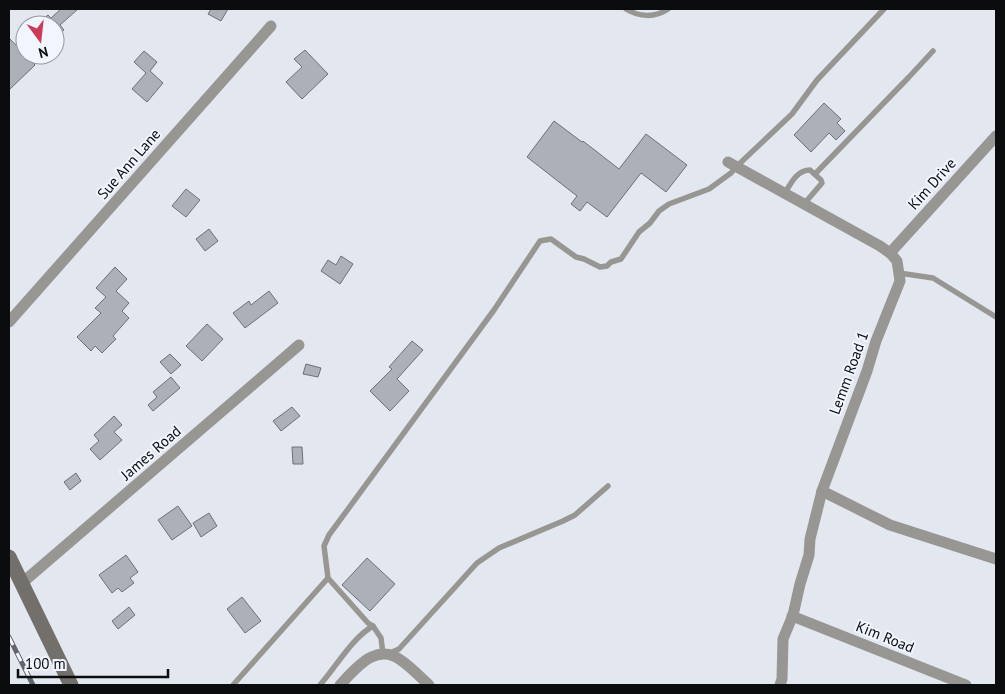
<svg xmlns="http://www.w3.org/2000/svg" width="1005" height="694" font-family="'PT Sans',sans-serif">
	<style>
		.building { fill: #acb1b9; stroke: #6c7178 }
		.lines { fill: none; stroke-linecap: round; stroke-linejoin: round }
		.lane { stroke: #989692; stroke-width: 5.5 }
		.street { stroke: #989692; stroke-width: 11 }
		.secondary { stroke: #736f6a; stroke-width: 15 }
		.rail-casing { stroke: #626569; stroke-width: 5 }
		.rail { stroke: #f0f5fe; stroke-width: 3; stroke-dasharray: 9; stroke-linecap: butt }
		.labels { text-anchor: middle; stroke-width: 4; stroke-linejoin: round; paint-order: stroke }
		.street-label { font-size: 15px; fill: #0a0c0e; stroke: #f0f5fe }
	</style>
	<rect width="100%" height="100%" fill="#e3e8f0"/>
	<g class="building">
		<polygon points="61,9 78,9 60,25 64,30 55,38 55,25 36,25 48,15 51,18"/>
		<polygon points="211,9 228,9 221,21 208,14"/>
		<polygon points="9,38 35,65 9,90"/>
		<polygon points="305,50 328,74 302,99 286,82 302,67 294,59"/>
		<polygon points="144,51 157,62 150,71 163,83 147,102 132,89 146,73 134,62"/>
		<polygon points="824,103 841,119 837,123 845,131 836,140 829,133 811,152 794,135"/>
		<polygon points="554,121 582,142 583,141 619,169 646,134 687,165 666,192 641,173 607,217 587,202 580,211 571,204 577,196 527,157"/>
		<polygon points="186,189 200,200 186,217 172,206"/>
		<polygon points="209,229 218,241 205,251 196,239"/>
		<polygon points="341,256 353,264 340,284 321,271 328,260 336,265"/>
		<polygon points="115,267 127,279 116,291 129,303 122,311 129,318 113,336 116,339 102,353 95,346 91,351 77,337 101,313 95,308 106,297 96,288"/>
		<polygon points="269,291 278,303 245,328 233,313 249,301 251,305"/>
		<polygon points="207,324 223,339 202,361 186,346"/>
		<polygon points="412,341 423,350 397,379 409,391 390,411 370,391 392,369 389,367"/>
		<polygon points="170,354 181,365 171,374 160,362"/>
		<polygon points="306,364 321,368 318,377 303,374"/>
		<polygon points="171,377 180,388 153,411 148,405 157,397 153,392"/>
		<polygon points="292,407 300,416 281,431 273,421"/>
		<polygon points="114,416 122,425 114,432 122,440 100,460 90,449 99,441 94,435"/>
		<polygon points="292,447 302,447 303,464 293,464"/>
		<polygon points="76,473 81,481 70,490 64,482"/>
		<polygon points="178,506 192,526 172,540 158,520"/>
		<polygon points="209,513 217,526 201,537 193,523"/>
		<polygon points="126,555 138,572 130,578 134,583 122,592 118,588 112,593 99,575"/>
		<polygon points="367,558 395,584 370,611 342,585"/>
		<polygon points="242,597 261,621 245,633 227,609"/>
		<polygon points="129,607 135,615 118,629 112,621"/>
	</g>
	<g class="lines">
		<g class="lane">
			<path d="M626 9C639 17 655 18 668 9"/>
			<polyline points="815,174 909,77 933,51"/>
			<path d="M785 193C791 183 797 170 810 170L821 180 822 183 804 204"/>
			<polyline points="899,273 933,278 996,317"/>
			<polyline points="373,626 368,623 328,578 324,546 329,535 494,310 540,241 551,239 576,257 584,259 600,267 607,266 611,262 621,259 639,232 650,223 659,211 669,204 709,189 731,173 737,166 792,114 817,80 884,9"/>
			<polyline points="388,654 399,649 477,563 499,548 563,521 575,515 608,486"/>
			<polyline points="233,685 328,578"/>
			<path d="M320 685C336 667 352 638 373 626L381 638 383 654"/>
		</g>
		<g class="street">
			<polyline points="728,162 880,246 890,253 897,261 900,281 876,341 867,371 822,491 810,539 809,555 800,584 793,615 783,639 782,679 780,685"/>
			<polyline points="890,253 996,136"/>
			<polyline points="9,322 271,26"/>
			<polyline points="822,491 890,525 996,559"/>
			<polyline points="22,583 299,345"/>
			<polyline points="792,616 966,685"/>
			<path d="M340 685C356 668 377 641 402 661 412 668 420 677 429 685"/>
		</g>
		<polyline class="secondary" points="9,557 71,685"/>
		<defs>
			<polyline id="rail" points="9,637 33,685"/>
		</defs>
		<use href="#rail" class="rail-casing"/>
		<use href="#rail" class="rail"/>
	</g>
	<g class="labels">
		<g class="street-label">
			<text transform="translate(129 164) rotate(-49)" y="5">Sue Ann Lane</text>
			<text transform="translate(932 184) rotate(-48)" y="5">Kim Drive</text>
			<text transform="translate(849 373) rotate(-70)" y="5">Lemm Road 1</text>
			<text transform="translate(151 453) rotate(-41)" y="5">James Road</text>
			<text transform="translate(885 637) rotate(22)" y="5">Kim Road</text>
		</g>
	</g>
	<rect width="1005" height="694" fill="none" stroke="#0a0c0e" stroke-width="20"/>
	<g transform="translate(40 40) rotate(165)"><circle r="24" fill="#f0f5fe" stroke="#94989e"/>
	<path d="M0-4L9 19L0 12L-9 19Z" fill="#cb3b57"/>
	<text y="-8" font-size="14" font-weight="bold" text-anchor="middle" fill="#0a0c0e">N</text>
	</g>
	<path d="M18 669v8h150v-8" fill="none" stroke="#0a0c0e" stroke-width="2.5"/>
	<text x="25" y="669" font-size="15" fill="#0a0c0e" stroke="#f0f5fe" stroke-width="4" paint-order="stroke">100 m</text>
</svg>
